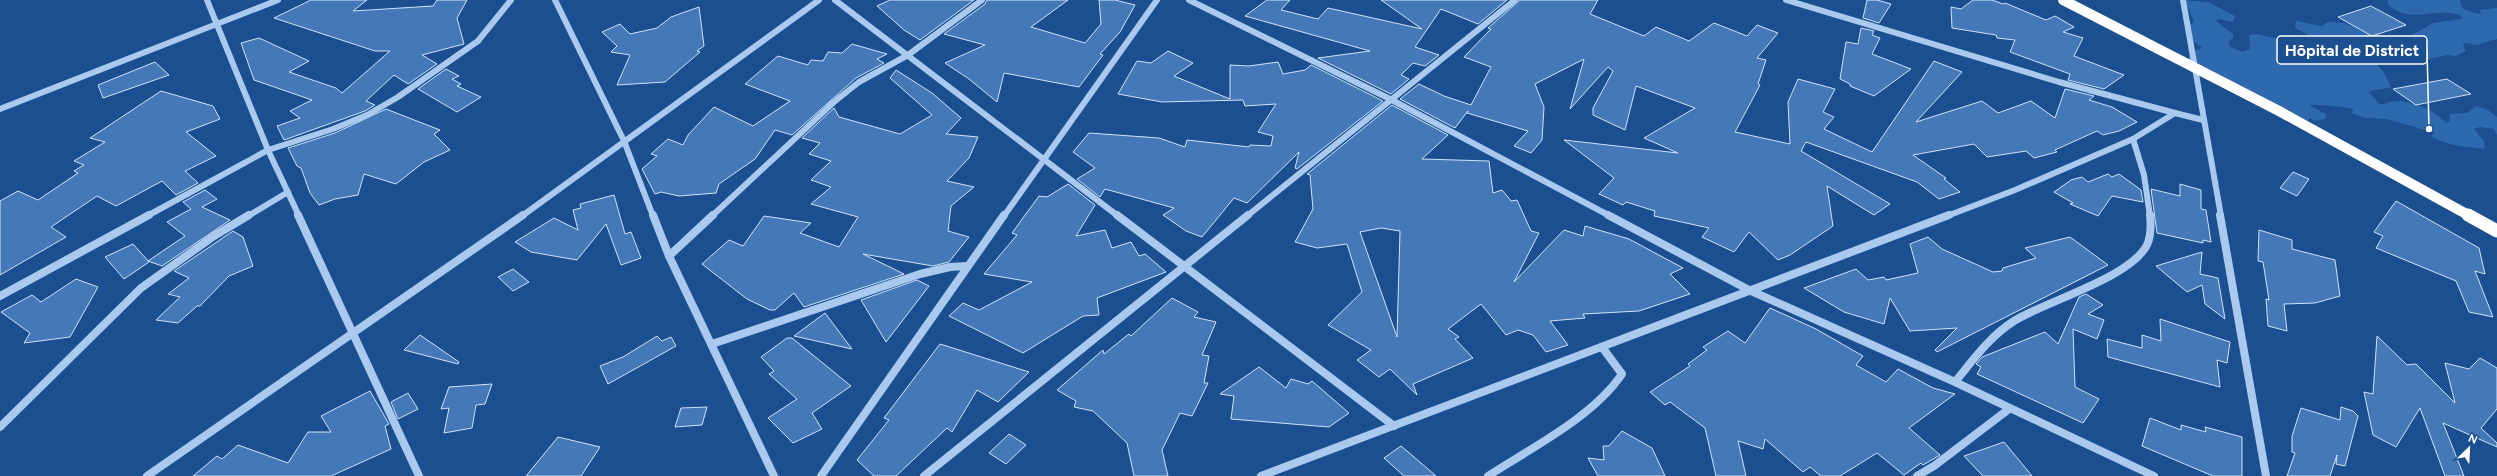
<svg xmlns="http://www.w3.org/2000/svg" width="2497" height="476" font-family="Figtree,sans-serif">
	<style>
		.green { fill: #2e69ad }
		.building { fill: #4478b7; stroke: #cfe3fa; fill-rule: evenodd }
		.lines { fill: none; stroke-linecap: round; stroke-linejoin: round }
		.minor-far1 { stroke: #a9c9ee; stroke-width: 6 }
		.minor { stroke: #a9c9ee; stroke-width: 8 }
		.highway-far1 { stroke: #fff; stroke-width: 10 }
		.highway { stroke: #fff; stroke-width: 13 }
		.leader { fill: none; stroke: #fff; stroke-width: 1.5 }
		.callout-dot { fill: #fff; stroke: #1b4f8f; stroke-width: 1.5 }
		.callout { fill: #1b4f8f; stroke: #fff; stroke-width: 1.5 }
		.callout-label { font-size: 16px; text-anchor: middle; font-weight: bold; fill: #fff }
	</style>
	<rect width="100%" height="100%" fill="#1b4f8f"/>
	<path class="green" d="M2182 0 2208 2 2235 16 2233 22 2218 19 2216 21 2233 34V38L2228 43 2231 47 2242 52 2250 49 2249 35 2256 34 2301 44 2304 38 2310 36 2295 28 2296 21 2322 26 2327 22 2344 23 2391 39 2403 40 2433 23 2462 19V16C2435 5 2414 26 2388 5V0H2460C2460 11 2472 12 2481 14L2480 10 2497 8V39L2477 45 2465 43 2463 46 2466 51 2456 56 2447 55 2425 60 2394 48 2373 51 2372 60 2383 71 2391 87C2383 90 2377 88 2369 92L2379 104C2386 105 2390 101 2397 101 2413 101 2436 111 2446 123L2450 121V114L2467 113 2476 106 2488 110 2497 117V135L2494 129 2480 127 2474 129 2484 141 2485 149C2466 146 2447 147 2431 136L2435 133 2387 119 2365 118 2352 113 2353 109C2348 107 2314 104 2309 105L2327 115 2325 119 2315 121 2310 118 2304 123 2187 60 2193 51 2202 48 2190 38 2187 26 2194 22 2188 7Z"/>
	<g class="building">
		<polygon points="311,0 367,0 353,11 433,6 437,0 467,0 457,18 464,44 422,55 437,64 408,84 394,75 366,101 375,105 365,111 284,140 277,126 300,118 290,111 312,100 254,80 241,43 259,38 309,61 289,72 336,88 342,93 390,51 375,51 274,18"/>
		<polygon points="890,0 974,0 920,40 904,30 877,6"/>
		<polygon points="987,0 1068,0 1031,27 1085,43 1101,24 1099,0 1115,0 1135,5 1120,32 1100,54 1103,55 1079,87 1004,73 997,102 969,79 945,63 985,45 944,34 985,4"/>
		<polygon points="1267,0 1290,0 1281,10 1318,19 1328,8 1422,29 1381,0 1507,0 1478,24 1441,9 1415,47 1439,55 1425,66 1413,63 1401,75 1409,79 1391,94 1318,58 1370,51 1245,16"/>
		<polygon points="1520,0 1598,0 1590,14 1644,36 1656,27 1689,41 1714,23 1747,36 1757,25 1778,33 1757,58 1766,60 1758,84 1760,85 1735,132 1790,144 1788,102 1798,79 1835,89 1823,112 1834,117 1824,129 1872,152 1934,61 1962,72 1916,122 1982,101 1998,113 2031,101 2055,118 2065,89 2094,96 2089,100 2112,107 2137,122 2119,131 2103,135 2097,131 2055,150 2057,152 2034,158 2026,151 1987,157 1974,144 1913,155 1946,178 1944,179 1960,192 1939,199 1917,182 1806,142 1801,151 1890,204 1874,215 1827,186 1833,226 1790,255 1778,260 1749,232 1734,252 1702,237 1709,228 1654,216 1655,211 1626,202 1623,205 1599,194 1614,178 1564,140 1678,153 1644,138 1695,108 1636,86 1625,130 1593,115 1593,108 1613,71 1608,67 1570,109 1584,59 1535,84 1544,107 1542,140 1531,153 1514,146 1528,131 1467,113 1468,111 1455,128 1400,99 1419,84 1444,96 1471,105 1491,67 1464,57 1491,29 1488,28"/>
		<polygon points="1867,0 1877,0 1891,4 1879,23 1863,18"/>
		<polygon points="1973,0 1992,0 2003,4 2005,3 2046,20 2055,16 2074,27 2063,32 2083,38 2074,56 2124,75 2104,89 2068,80 2070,74 2010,52 2015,40 1997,38 1996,35 1952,28 1951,7 1961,9"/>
		<polygon points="2371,6 2382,12 2406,25 2372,36 2338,17"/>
		<polygon points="699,7 704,46 697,51 700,52 665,82 617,85 630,55 611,52 617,46 602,32 620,24 630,34 657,28 671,17"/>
		<polygon points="1861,28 1874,31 1872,35 1880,38 1872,54 1911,69 1874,96 1850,86 1850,84 1840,79 1846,42 1858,44"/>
		<polygon points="852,44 887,54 877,59 884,63 856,78 792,135 775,130 755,159 719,184 716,193 679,196 661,192 655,194 642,169 657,156 651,154 668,139 683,145 688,135 714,107 753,126 790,101 745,84 778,56 808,65 811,60 823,61 828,52 842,53"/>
		<polygon points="1168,51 1193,63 1174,76 1230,99 1230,65 1249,66 1278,62 1283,74 1305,70 1311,65 1383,101 1297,169 1295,168 1299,152 1247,203 1234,198 1202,237 1186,231 1163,215 1174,208 1105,189 1100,197 1077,179 1095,168 1073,152 1089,133 1159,138 1185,147 1187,140 1249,147 1250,145 1271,146 1273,136 1258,132 1276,104 1245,106 1243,100 1162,102 1118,94 1137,61 1151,63"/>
		<polygon points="155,62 169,75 103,98 98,85"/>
		<polygon points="446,69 459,76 452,79 461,84 457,86 481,97 457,112 418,89"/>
		<polygon points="896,70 932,93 961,118 946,134 978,137 969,158 947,181 974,187 951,206 948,231 969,237 949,262 933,266 863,254 904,274 804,307 794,293 775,310 770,310 747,299 702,264 729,240 743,246 764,216 811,223 800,233 839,247 858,217 811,204 831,187 811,180 831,161 809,154 820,143 802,138 834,108 839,117 900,134 932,115 890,78"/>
		<polygon points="2447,79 2471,94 2416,105 2393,89"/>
		<polygon points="161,91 213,106 220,119 186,132 216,156 185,171 198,183 176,195 162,181 116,206 97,196 51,227 66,237 0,275 0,201 18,191 38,200 78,173 74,171 84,165 74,161 105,142 90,138"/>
		<path d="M1392 105 1448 135 1422 159 1489 161 1493 193 1502 190 1511 201 1517 200 1531 231 1539 233 1514 282 1564 230 1583 236 1585 226 1629 239 1683 268 1670 274 1690 294 1639 311 1583 314 1585 318 1550 321 1568 345 1546 352 1533 335 1518 330 1506 335 1481 304 1448 329 1459 337 1455 339 1473 358 1413 384 1417 395 1390 369 1379 377 1357 360 1371 350 1328 325 1362 292 1347 244 1317 248 1295 242 1313 209 1310 175 1307 174ZM1381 228 1400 231 1397 337 1360 232Z"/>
		<polygon points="386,109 440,130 434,134 450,150 424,162 396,184 364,174 358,195 335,199 319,205 310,193 301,168 297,166 288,148 335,133"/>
		<polygon points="2293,172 2309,179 2297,196 2280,188"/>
		<polygon points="2108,174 2112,177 2119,174 2141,190 2143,202 2112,196 2098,216 2070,204 2073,203 2054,192 2071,180 2082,177 2088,182"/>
		<polygon points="1068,184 1095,205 1076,236 1105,230 1112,248 1131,242 1139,256 1145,254 1166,272 1097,298 1099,315 1083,316 1023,353 949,316 963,303 979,310 1032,282 984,274 1017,235 1012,233 1039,196 1047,197"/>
		<polygon points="2180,184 2201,190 2201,209 2206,210 2211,242 2203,240 2203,243 2157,233 2151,189 2180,196"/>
		<polygon points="205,190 217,199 202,207 230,220 162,266 148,261 185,236 167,222 191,209 183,202"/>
		<polygon points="614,195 625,234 631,232 641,258 621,265 606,224 577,260 531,252 515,242 554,218 578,230 573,210 581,208 580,204"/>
		<polygon points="2396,201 2479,248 2485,274 2475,271 2493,317 2469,312 2456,281 2376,248 2383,236 2374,232"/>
		<polygon points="2259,230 2292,240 2292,249 2335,260 2340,296 2315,303 2284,304 2287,331 2268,326 2266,299 2269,300 2263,262 2258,261"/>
		<polygon points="233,231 243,237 253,266 229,276 200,306 197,306 178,323 156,320 180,297 168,294 189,278 174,271"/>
		<polygon points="1928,237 1942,249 1993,272 2002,271 2003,268 2036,258 2025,248 2070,237 2108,265 1937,352 1935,350 1957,328 1910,331 1890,298 1884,324 1844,312 1804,288 1856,269 1868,280 1884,277 1886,280 1918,273 1910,244"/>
		<polygon points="133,244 149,262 124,279 105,257"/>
		<polygon points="2202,252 2200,274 2218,278 2225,319 2205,304 2202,285 2187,292 2156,266"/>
		<polygon points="513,269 529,282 513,291 498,277"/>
		<polygon points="76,279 98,287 70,337 24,343 30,333 1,312 32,295 41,302"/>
		<polygon points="917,280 929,286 886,342 861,300"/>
		<polygon points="2086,294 2103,305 2088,314 2104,320 2097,339 2073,329 2075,387 2099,399 2083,423 1977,374 1981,367 1976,364 1982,357 2045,332 2058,344 2079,297"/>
		<polygon points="1172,298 1198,312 1194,317 1216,322 1202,355 1209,356 1204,383 1208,383 1192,416 1180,413 1162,450 1168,476 1134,476 1127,443 1093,411 1074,407 1076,401 1057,390 1103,350 1104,354 1129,334 1131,336"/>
		<polygon points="1770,308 1816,329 1863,356 1856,365 1886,382 1898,369 1933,388 1955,394 1909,428 1940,455 1923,465 1921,463 1904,475 1877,453 1840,476 1821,476 1810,467 1803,472 1765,439 1763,449 1738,441 1746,476 1716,476 1705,428 1670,402 1665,405 1650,392 1690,366 1688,364 1707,350 1703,347 1728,331 1745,343"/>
		<polygon points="825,313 852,349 794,336"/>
		<polygon points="2160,319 2230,342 2227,363 2217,360 2220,387 2108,357 2107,339 2142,348 2142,335 2161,341"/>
		<polygon points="420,335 459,362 458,364 404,350"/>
		<polygon points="657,336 662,341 671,337 676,346 608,384 600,366 623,357"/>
		<polygon points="2377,336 2407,365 2416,364 2455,403 2445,363 2469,369 2480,358 2497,368 2497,409 2481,428 2497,443 2497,447 2443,423 2464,476 2445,476 2420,408 2396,447 2373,435 2364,392 2373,394"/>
		<polygon points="787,338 792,338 851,386 812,413 822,429 793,443 768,418 797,399 769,374 774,371 761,357"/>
		<polygon points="940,344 1029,372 998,402 977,390 952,432 947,428 896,476 874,476 857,460 889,420 884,418"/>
		<polygon points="1259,367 1286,388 1291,379 1308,384 1312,381 1349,413 1329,427 1231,419 1234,396 1220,394"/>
		<polygon points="492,384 485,404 476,405 472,428 444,433 449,408 441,409 449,387"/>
		<polygon points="370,391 389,424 385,426 391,449 331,476 193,476 217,456 222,459 238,445 288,463 308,432 331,432 321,416"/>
		<polygon points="408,393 418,409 398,419 391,402"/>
		<polygon points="707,407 702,425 675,427 681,408"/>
		<polygon points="2341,407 2353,411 2358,416 2345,466 2336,464 2337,455 2330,476 2287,476 2295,453 2292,452 2292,436 2301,408 2340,420"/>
		<polygon points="2150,418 2181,430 2181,425 2206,432 2205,427 2242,437 2242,476 2213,476 2142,446"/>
		<polygon points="1622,431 1652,448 1665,476 1598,476 1588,458 1604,460 1603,446 1609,446"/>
		<polygon points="1009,434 1026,445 1006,464 989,453"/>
		<polygon points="558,437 600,447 581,476 526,476"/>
		<polygon points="2004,442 2032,476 1983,476 1964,456"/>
		<polygon points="1401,446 1414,457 1436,476 1404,476 1384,458"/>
	</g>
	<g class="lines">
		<g class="minor-far1">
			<polyline points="207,0 268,150 299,216"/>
			<polyline points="555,0 624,141 653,216"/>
			<polyline points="835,0 1118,216"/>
			<polyline points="1189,0 1390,99 1610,216"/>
			<polyline points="1786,0 2059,82 2175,113"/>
			<polyline points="2183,0 2221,216"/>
			<polyline points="0,109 278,0"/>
			<polyline points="2133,139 2144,175 2150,216"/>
			<polyline points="147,216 268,150 333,129 367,115 398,97 478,41 511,0"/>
			<polyline points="248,216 288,192"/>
			<polyline points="522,216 819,0"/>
			<polyline points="712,216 834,102 859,82 908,55 982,0"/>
			<polyline points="1004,216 1157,0"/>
			<polyline points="1247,216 1515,0"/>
			<polyline points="1947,216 2015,190 2133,139 2175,113 2203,120"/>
		</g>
		<g class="minor">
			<polyline points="298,215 419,476"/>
			<polyline points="653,215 669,256 774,476"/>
			<polyline points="1117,215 1394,426"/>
			<polyline points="1608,215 1749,290 1955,382 2154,476"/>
			<polyline points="2220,215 2266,476"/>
			<polyline points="669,256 713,215"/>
			<polyline points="0,296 149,215"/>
			<polyline points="712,344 920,274 950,267 967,266"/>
			<path d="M1955 382C1973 360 1990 336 2014 321 2046 301 2130 278 2147 245 2151 236 2151 224 2150 215"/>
			<polyline points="0,427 141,288 214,236 249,215"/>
			<polyline points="147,476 523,215"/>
			<polyline points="821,476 1004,215"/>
			<polyline points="924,476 1248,215"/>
			<polyline points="1261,476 1949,215"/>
			<path d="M1488 476C1531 448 1593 417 1622 374L1602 347"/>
			<polyline points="1917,476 1934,466 2009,409"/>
		</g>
		<polyline class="highway-far1" points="2063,0 2279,111 2470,216"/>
		<polyline class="highway" points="2468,215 2497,231"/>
	</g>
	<path class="leader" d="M2429 129L2427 50"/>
	<circle class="callout-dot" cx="2429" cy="129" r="4"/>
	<rect class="callout" x="2277" y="36" width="150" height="28" rx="4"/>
	<g class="callout-label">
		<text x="2352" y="56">Hôpital de District</text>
	</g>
	<g transform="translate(2469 448) rotate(24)" stroke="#1b4f8f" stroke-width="3" paint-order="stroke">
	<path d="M0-3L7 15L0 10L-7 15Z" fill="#ffffff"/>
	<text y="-6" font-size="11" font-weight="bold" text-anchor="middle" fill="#ffffff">N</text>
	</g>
</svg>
